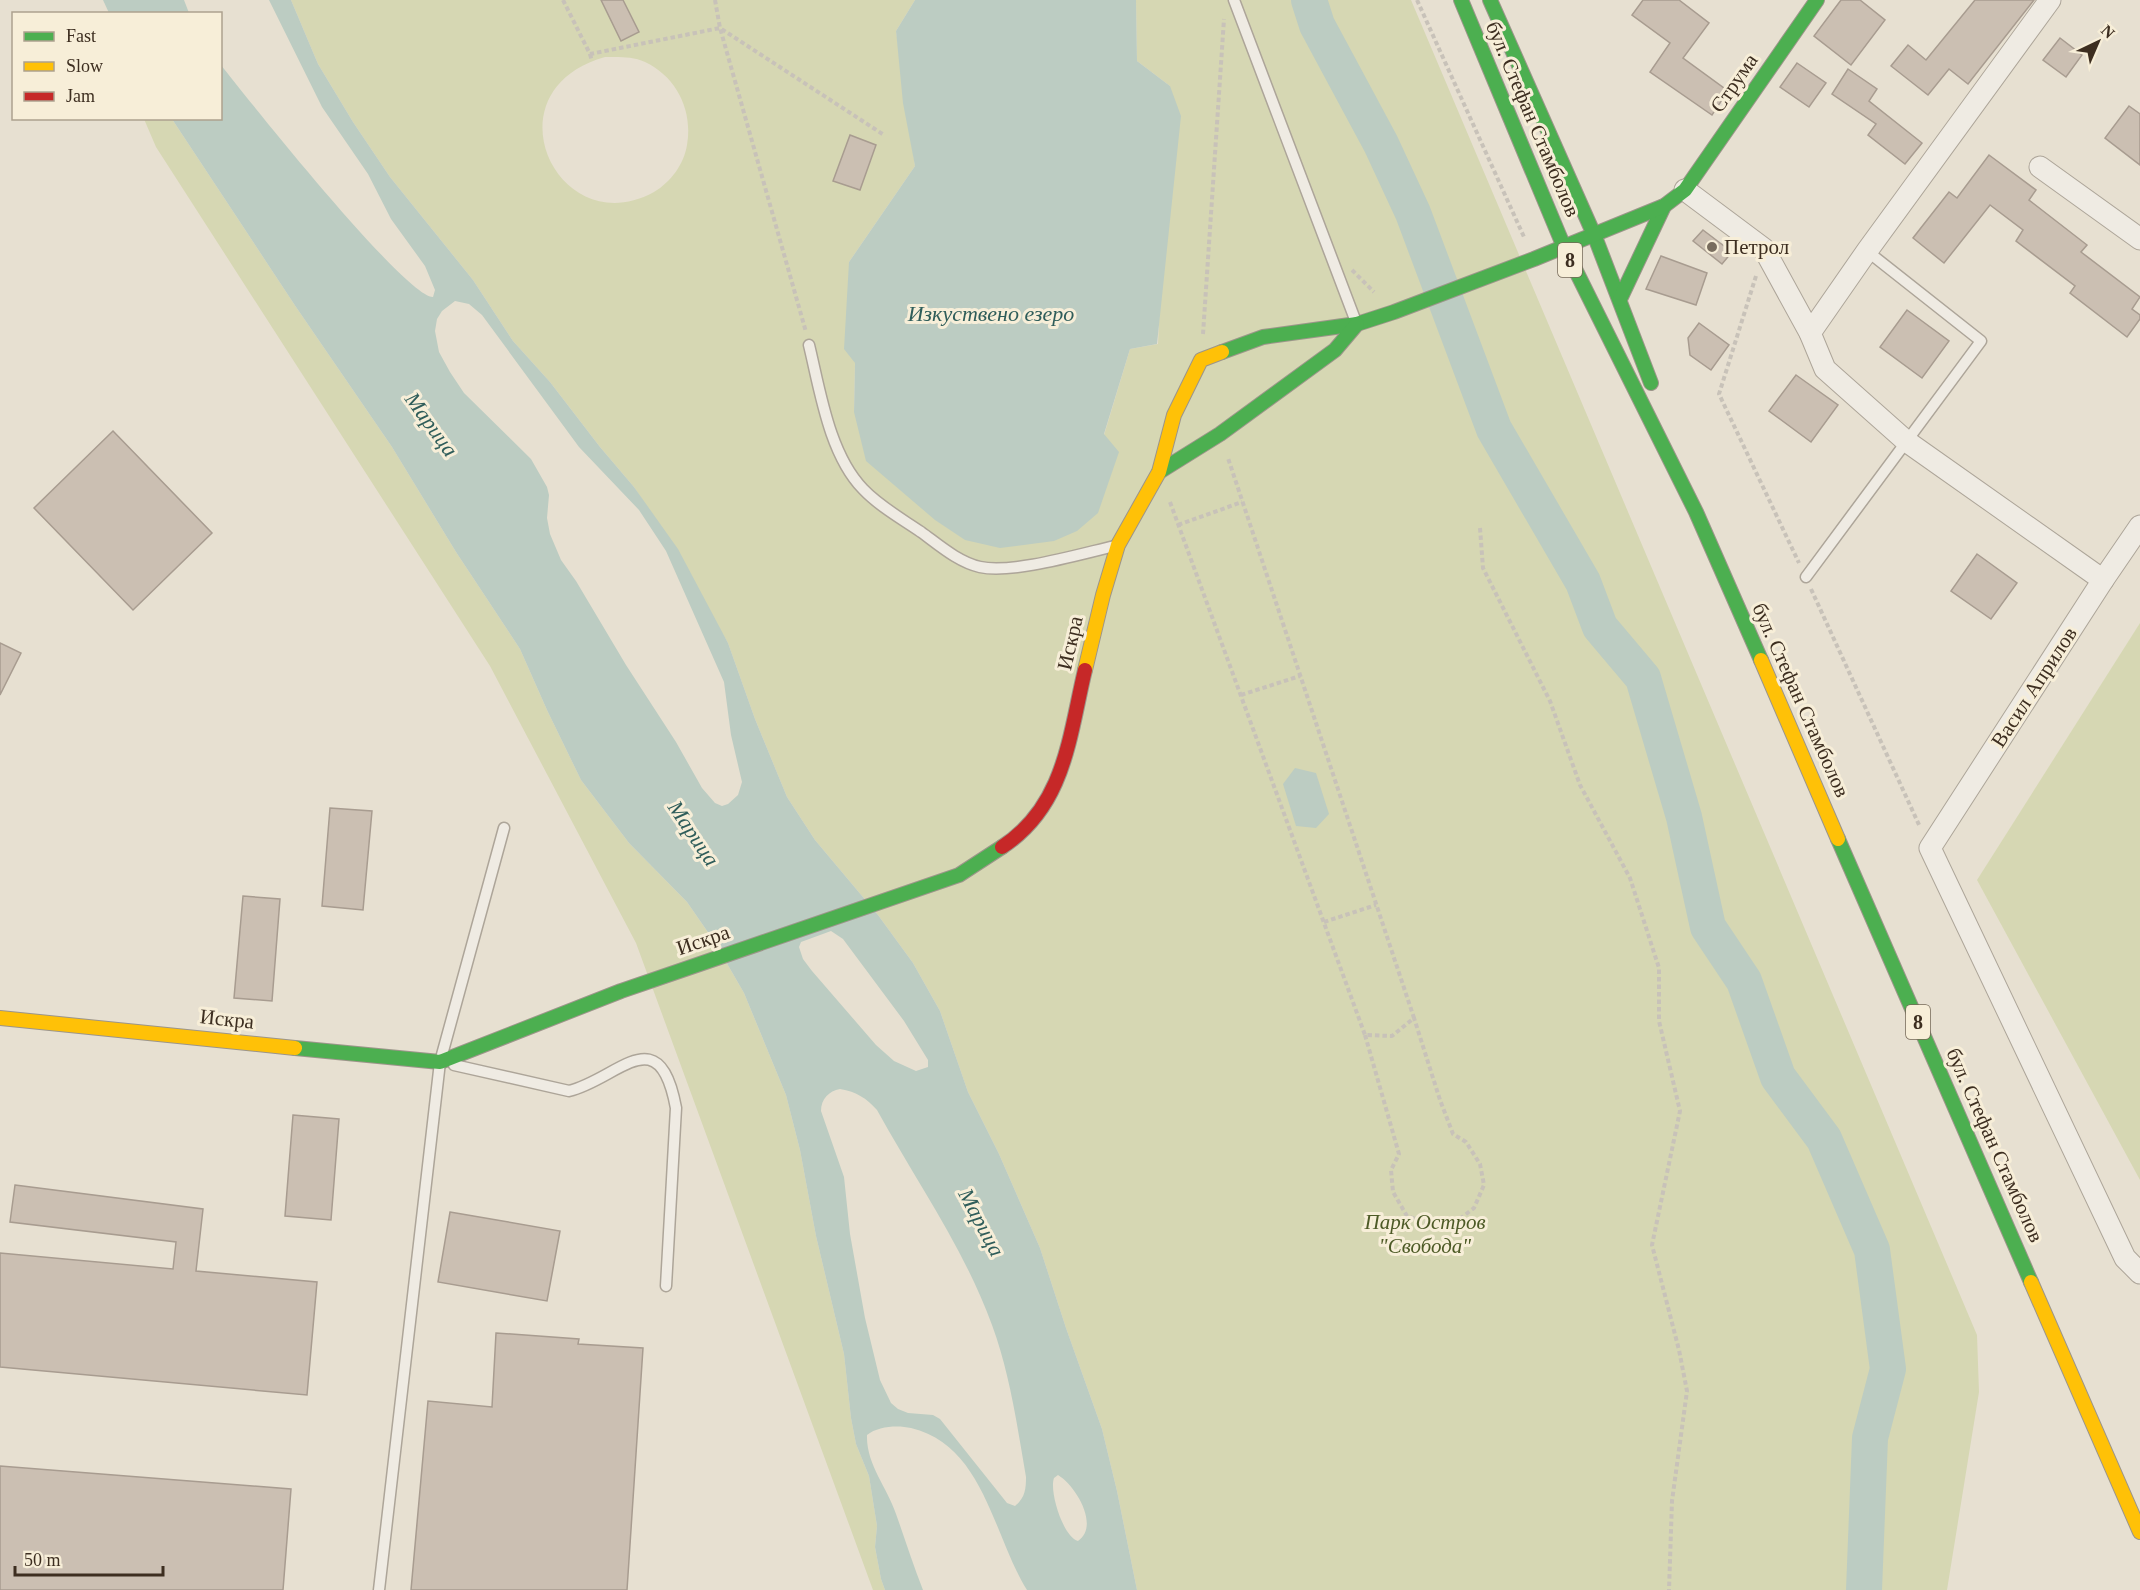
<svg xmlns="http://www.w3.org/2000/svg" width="2140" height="1590" font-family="'Times New Roman',serif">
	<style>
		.green { fill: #d6d7b3; fill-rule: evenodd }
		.water { fill: #bcccc2; fill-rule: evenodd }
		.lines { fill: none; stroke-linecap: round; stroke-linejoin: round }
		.river { stroke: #bcccc2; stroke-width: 36 }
		.building { fill: #cbbfb2; stroke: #a89c90; stroke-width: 1.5 }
		.lane-casing { stroke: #ada599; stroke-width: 13 }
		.street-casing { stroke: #ada599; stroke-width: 23 }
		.fast-casing { stroke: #9c958a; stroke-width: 16 }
		.slow-casing { stroke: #9c958a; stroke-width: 16 }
		.jam-casing { stroke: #9c958a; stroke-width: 16 }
		.path { stroke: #c8c2b9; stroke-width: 4; stroke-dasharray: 4.5 3; stroke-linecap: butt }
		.lane { stroke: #efebe3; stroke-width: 10 }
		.street { stroke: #efebe3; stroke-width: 21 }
		.fast { stroke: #4caf50; stroke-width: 14 }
		.slow { stroke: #ffc107; stroke-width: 14 }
		.jam { stroke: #c62828; stroke-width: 14 }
		.poi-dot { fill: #786c5e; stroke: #f7eed8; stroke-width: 2 }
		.labels { text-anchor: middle; stroke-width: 6; stroke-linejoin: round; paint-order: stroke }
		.shield { fill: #f7eed8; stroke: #756857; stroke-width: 1.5 }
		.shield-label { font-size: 20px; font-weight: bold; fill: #3d2e20 }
		.street-label { font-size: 21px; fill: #3d2e20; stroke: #f7eed8 }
		.poi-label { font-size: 21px; fill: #3d2e20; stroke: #f7eed8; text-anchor: start }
		.park-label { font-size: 21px; font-style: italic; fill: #4d5a26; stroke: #f7eed8 }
		.water-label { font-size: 22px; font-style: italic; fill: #2f5d5a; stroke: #f7eed8 }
	</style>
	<rect width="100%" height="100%" fill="#e7e0d1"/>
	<g class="green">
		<path d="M291 0H915L896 31 915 166 849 262 855 363 854 412 1104 435 1130 349 1158 344 1170 86 1137 61 1136 0H1411L1977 1335 1979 1392 1947 1590H1137L1117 1491 1102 1429 1066 1328 1040 1248 999 1154 968 1092 940 1011 913 963 878 915 815 840 787 797 755 719 728 643 653 516 634 487 600 447 550 382 513 341 473 280 390 177 353 122 318 64ZM605 57C618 57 632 56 645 62 677 77 693 111 687 145 684 164 671 182 654 192 558 245 485 91 605 57Z"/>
		<polygon points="144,119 172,119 296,307 392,447 456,552 520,649 547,710 581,780 629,843 687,902 714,941 744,993 786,1095 800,1150 816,1236 844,1354 851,1418 856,1444 869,1476 877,1526 875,1547 881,1579 885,1590 873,1590 636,943 490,666 156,147"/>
		<polygon points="2140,623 2140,1180 1977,880"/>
	</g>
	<g class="water">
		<polygon points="103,0 184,0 189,13 109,13"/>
		<path d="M269 0H291L318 64 353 122 390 177 473 280 513 341 550 382 600 447 634 487 678 549 728 643 755 719 787 797 815 840 878 915 913 963 940 1011 968 1092 999 1154 1040 1248 1066 1328 1102 1429 1117 1491 1137 1590H1027C993 1536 984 1445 911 1428 898 1425 878 1426 867 1435 866 1464 887 1487 896 1514 905 1539 913 1565 923 1590H885L881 1579 875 1547 877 1526 869 1476 856 1444 851 1418 844 1354 816 1236 800 1150 786 1095 744 993 714 941 687 902 629 843 581 780 547 710 520 649 456 552 392 447 296 307 172 119 220 118 221 65C246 97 406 298 433 297L435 290 425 266 391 219 368 174 322 107ZM455 301 469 304 482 315 579 447 639 510 666 551 724 682 731 735 742 782 738 795 728 804 722 806 715 803 702 788 676 742 626 665 576 581 561 560 550 534 547 518 549 495 547 487 531 459 464 393 450 372 439 352 435 331 437 319 442 311ZM831 931 843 939 904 1021 928 1060V1067L916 1071 894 1061 876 1045 812 971 803 959 799 947 801 942ZM840 1089C857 1092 866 1098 877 1110 916 1181 964 1248 992 1325 1010 1374 1017 1425 1026 1477 1026 1489 1025 1498 1015 1506L1007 1503 940 1419 933 1415 908 1413 898 1409 891 1403 880 1380 865 1318 850 1234 844 1177 821 1111C821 1099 829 1091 840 1089ZM1058 1475C1076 1486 1100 1526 1078 1541 1063 1537 1049 1491 1054 1478Z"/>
		<polygon points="915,0 1136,0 1137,61 1170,86 1181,116 1157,344 1130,349 1104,434 1119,452 1098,513 1077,531 1054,541 1000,548 965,540 935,520 866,461 854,412 855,363 844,349 849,262 915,166 903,103 896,31"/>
		<polygon points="1295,768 1316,773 1329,814 1316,828 1296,826 1283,784"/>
	</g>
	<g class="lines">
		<polyline class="river" points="1309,0 1317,25 1381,144 1413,213 1494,429 1583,582 1600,627 1643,678 1684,817 1708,927 1744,981 1778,1077 1824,1139 1872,1250 1888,1369 1870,1438 1864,1590"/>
	</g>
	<g class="building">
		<polygon points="601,0 623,0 639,32 621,41"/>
		<polygon points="1643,0 1679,0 1709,23 1683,58 1728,91 1712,115 1650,72 1670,43 1632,15"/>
		<polygon points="1841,0 1860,0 1885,20 1851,65 1814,36"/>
		<polygon points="1975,0 2034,0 1968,84 1949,69 1928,95 1891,66 1908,45 1926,60"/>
		<polygon points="2060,38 2082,55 2066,77 2043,60"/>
		<polygon points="1797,63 1826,83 1809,107 1780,87"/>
		<polygon points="1848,69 1877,89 1869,101 1922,143 1905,164 1868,135 1876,124 1832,94"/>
		<polygon points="2129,106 2140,114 2140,165 2105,138"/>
		<polygon points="850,135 876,145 860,190 833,181"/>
		<polygon points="1989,155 2036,190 2029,200 2087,245 2081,252 2140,297 2132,309 2140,315 2140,319 2127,337 2070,293 2075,286 2016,241 2023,230 1990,205 1944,263 1913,238 1949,192 1957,198"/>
		<polygon points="1703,230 1732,252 1722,264 1693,241"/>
		<polygon points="1661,256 1707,273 1696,305 1646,289"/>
		<polygon points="1907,310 1949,341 1922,378 1880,347"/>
		<polygon points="1699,323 1729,345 1711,370 1690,355 1688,338"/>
		<polygon points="1796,375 1838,405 1811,442 1769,411"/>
		<polygon points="113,431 212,533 133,610 34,508"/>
		<polygon points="1977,554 2017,583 1991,619 1951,591"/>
		<polygon points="0,643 21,653 0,695"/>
		<polygon points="330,808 372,811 363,910 322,906"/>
		<polygon points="243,896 280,899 272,1001 234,998"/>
		<polygon points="293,1115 339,1119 331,1220 285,1216"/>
		<polygon points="15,1185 203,1209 196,1271 317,1282 307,1395 0,1367 0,1253 173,1269 176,1242 10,1222"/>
		<polygon points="450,1212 560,1231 547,1301 438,1282"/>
		<polygon points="496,1333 579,1339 578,1344 643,1348 627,1590 411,1590 428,1401 492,1407"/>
		<polygon points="0,1466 291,1489 283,1590 0,1590"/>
	</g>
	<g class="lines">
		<defs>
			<g id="lane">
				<polyline points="1234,0 1356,322"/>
				<path d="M809 345C820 390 829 454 863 489 879 506 902 519 921 532 939 545 958 562 980 567 1013 574 1080 554 1115 546"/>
				<polyline points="1806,577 1981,341 1867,251"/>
				<path d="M454 1065 569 1091C618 1079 659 1017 676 1108L666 1286"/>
				<polyline points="379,1590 440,1062 504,828"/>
			</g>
			<g id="street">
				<polyline points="2040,167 2140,239"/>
				<polyline points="1685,190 1764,249 1810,333 1825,369 1906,441 2103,580"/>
				<polyline points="1810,333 1867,251 2050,0"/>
				<polyline points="2140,526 2103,580 1930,848 2125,1258 2140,1273"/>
			</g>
			<g id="fast">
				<polyline points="1461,0 1564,247 1696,512 1761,660"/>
				<polyline points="1490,0 1595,237 1651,383"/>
				<polyline points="1620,299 1664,206"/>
				<polyline points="1222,352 1263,337 1357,324 1394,312 1534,259 1664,206 1685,190 1817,0"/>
				<polyline points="1159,472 1220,434 1335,350 1357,324"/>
				<polyline points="1838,839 2031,1282"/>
				<polyline points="295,1048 440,1062 621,991 959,875 1002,847"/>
			</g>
			<g id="slow">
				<polyline points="1761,660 1838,839"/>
				<polyline points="1085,670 1103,595 1118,545 1159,472 1174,415 1201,360 1222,352"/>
				<polyline points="0,1018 295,1048"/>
				<polyline points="2031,1282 2140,1532"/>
			</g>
			<path id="jam" d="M1002 847C1065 806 1069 737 1085 670"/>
		</defs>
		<use href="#lane" class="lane-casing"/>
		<use href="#street" class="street-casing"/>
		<use href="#fast" class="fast-casing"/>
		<use href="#slow" class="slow-casing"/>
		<use href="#jam" class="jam-casing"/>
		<g class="path">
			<polyline points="563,0 590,54 720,28 884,135"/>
			<polyline points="715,0 720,28 806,332"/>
			<polyline points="1417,0 1524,237"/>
			<polyline points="590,54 592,61"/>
			<polyline points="1352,270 1374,292"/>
			<polyline points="1756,276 1719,394 1799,563"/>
			<polyline points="1203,334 1224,19"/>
			<polyline points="1170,502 1365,1035 1392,1036 1414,1018 1228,458"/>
			<polyline points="1178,525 1242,502"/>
			<polyline points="1480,528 1483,568 1550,701 1580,785 1630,878 1659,968 1659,1021 1680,1111 1652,1245 1679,1350 1687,1391 1672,1501 1669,1590"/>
			<polyline points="1811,589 1920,827"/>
			<polyline points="1241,695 1300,676"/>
			<polyline points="1324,922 1376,905"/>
			<polyline points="1365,1035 1399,1154 1391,1170 1393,1192 1407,1216 1430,1224 1453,1224 1474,1208 1484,1185 1480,1164 1466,1142 1453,1134 1440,1100 1414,1018"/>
		</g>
		<use href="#lane" class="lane"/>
		<use href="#street" class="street"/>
		<use href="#fast" class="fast"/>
		<use href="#slow" class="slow"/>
		<use href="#jam" class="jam"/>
	</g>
	<circle class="poi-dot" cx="1712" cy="247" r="6"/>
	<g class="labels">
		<g class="shield">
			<rect x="1558" y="243" width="24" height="34" rx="4.5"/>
			<rect x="1906" y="1005" width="24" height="34" rx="4.5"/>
		</g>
		<g class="shield-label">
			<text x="1570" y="267">8</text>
			<text x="1918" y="1029">8</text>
		</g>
		<g class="street-label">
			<text transform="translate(1734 83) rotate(-55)" y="7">Струма</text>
			<text transform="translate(1533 119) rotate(67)" y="7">бул. Стефан Стамболов</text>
			<text transform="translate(1070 643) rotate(-77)" y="7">Искра</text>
			<text transform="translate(2034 687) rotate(-57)" y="7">Васил Априлов</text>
			<text transform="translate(1801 700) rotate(66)" y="7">бул. Стефан Стамболов</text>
			<text transform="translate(703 940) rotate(-19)" y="7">Искра</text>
			<text transform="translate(227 1019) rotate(6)" y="7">Искра</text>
			<text transform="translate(1995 1145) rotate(66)" y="7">бул. Стефан Стамболов</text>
		</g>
		<g class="poi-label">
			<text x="1724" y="254">Петрол</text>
		</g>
		<g class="park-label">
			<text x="1425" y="1229">Парк Остров<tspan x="1425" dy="24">"Свобода"</tspan></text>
		</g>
		<g class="water-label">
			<text x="991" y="321">Изкуствено езеро</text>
			<text transform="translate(432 424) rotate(54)" y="8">Марица</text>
			<text transform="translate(694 833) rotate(56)" y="8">Марица</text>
			<text transform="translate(982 1222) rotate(62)" y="8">Марица</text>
		</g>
	</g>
	<rect x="12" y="12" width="210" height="108" fill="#f7eed8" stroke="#ada18e" stroke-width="1.5"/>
	<rect x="24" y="32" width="30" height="9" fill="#4caf50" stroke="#ada18e" stroke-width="1.5"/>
	<text x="66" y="42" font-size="18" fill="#3d2e20">Fast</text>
	<rect x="24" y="62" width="30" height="9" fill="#ffc107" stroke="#ada18e" stroke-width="1.5"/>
	<text x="66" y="72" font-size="18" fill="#3d2e20">Slow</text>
	<rect x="24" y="92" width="30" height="9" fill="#c62828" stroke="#ada18e" stroke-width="1.5"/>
	<text x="66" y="102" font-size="18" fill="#3d2e20">Jam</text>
	<g transform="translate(2098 42) rotate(44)" stroke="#f7eed8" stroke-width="4.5" paint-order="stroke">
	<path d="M0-4.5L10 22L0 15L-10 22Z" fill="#3d2e20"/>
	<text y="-9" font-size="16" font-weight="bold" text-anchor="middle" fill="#3d2e20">N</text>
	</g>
	<path d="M15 1566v9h148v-9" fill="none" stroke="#3d2e20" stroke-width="3"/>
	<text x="24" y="1566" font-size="18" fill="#3d2e20" stroke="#f7eed8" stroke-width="4.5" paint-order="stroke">50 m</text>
</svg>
